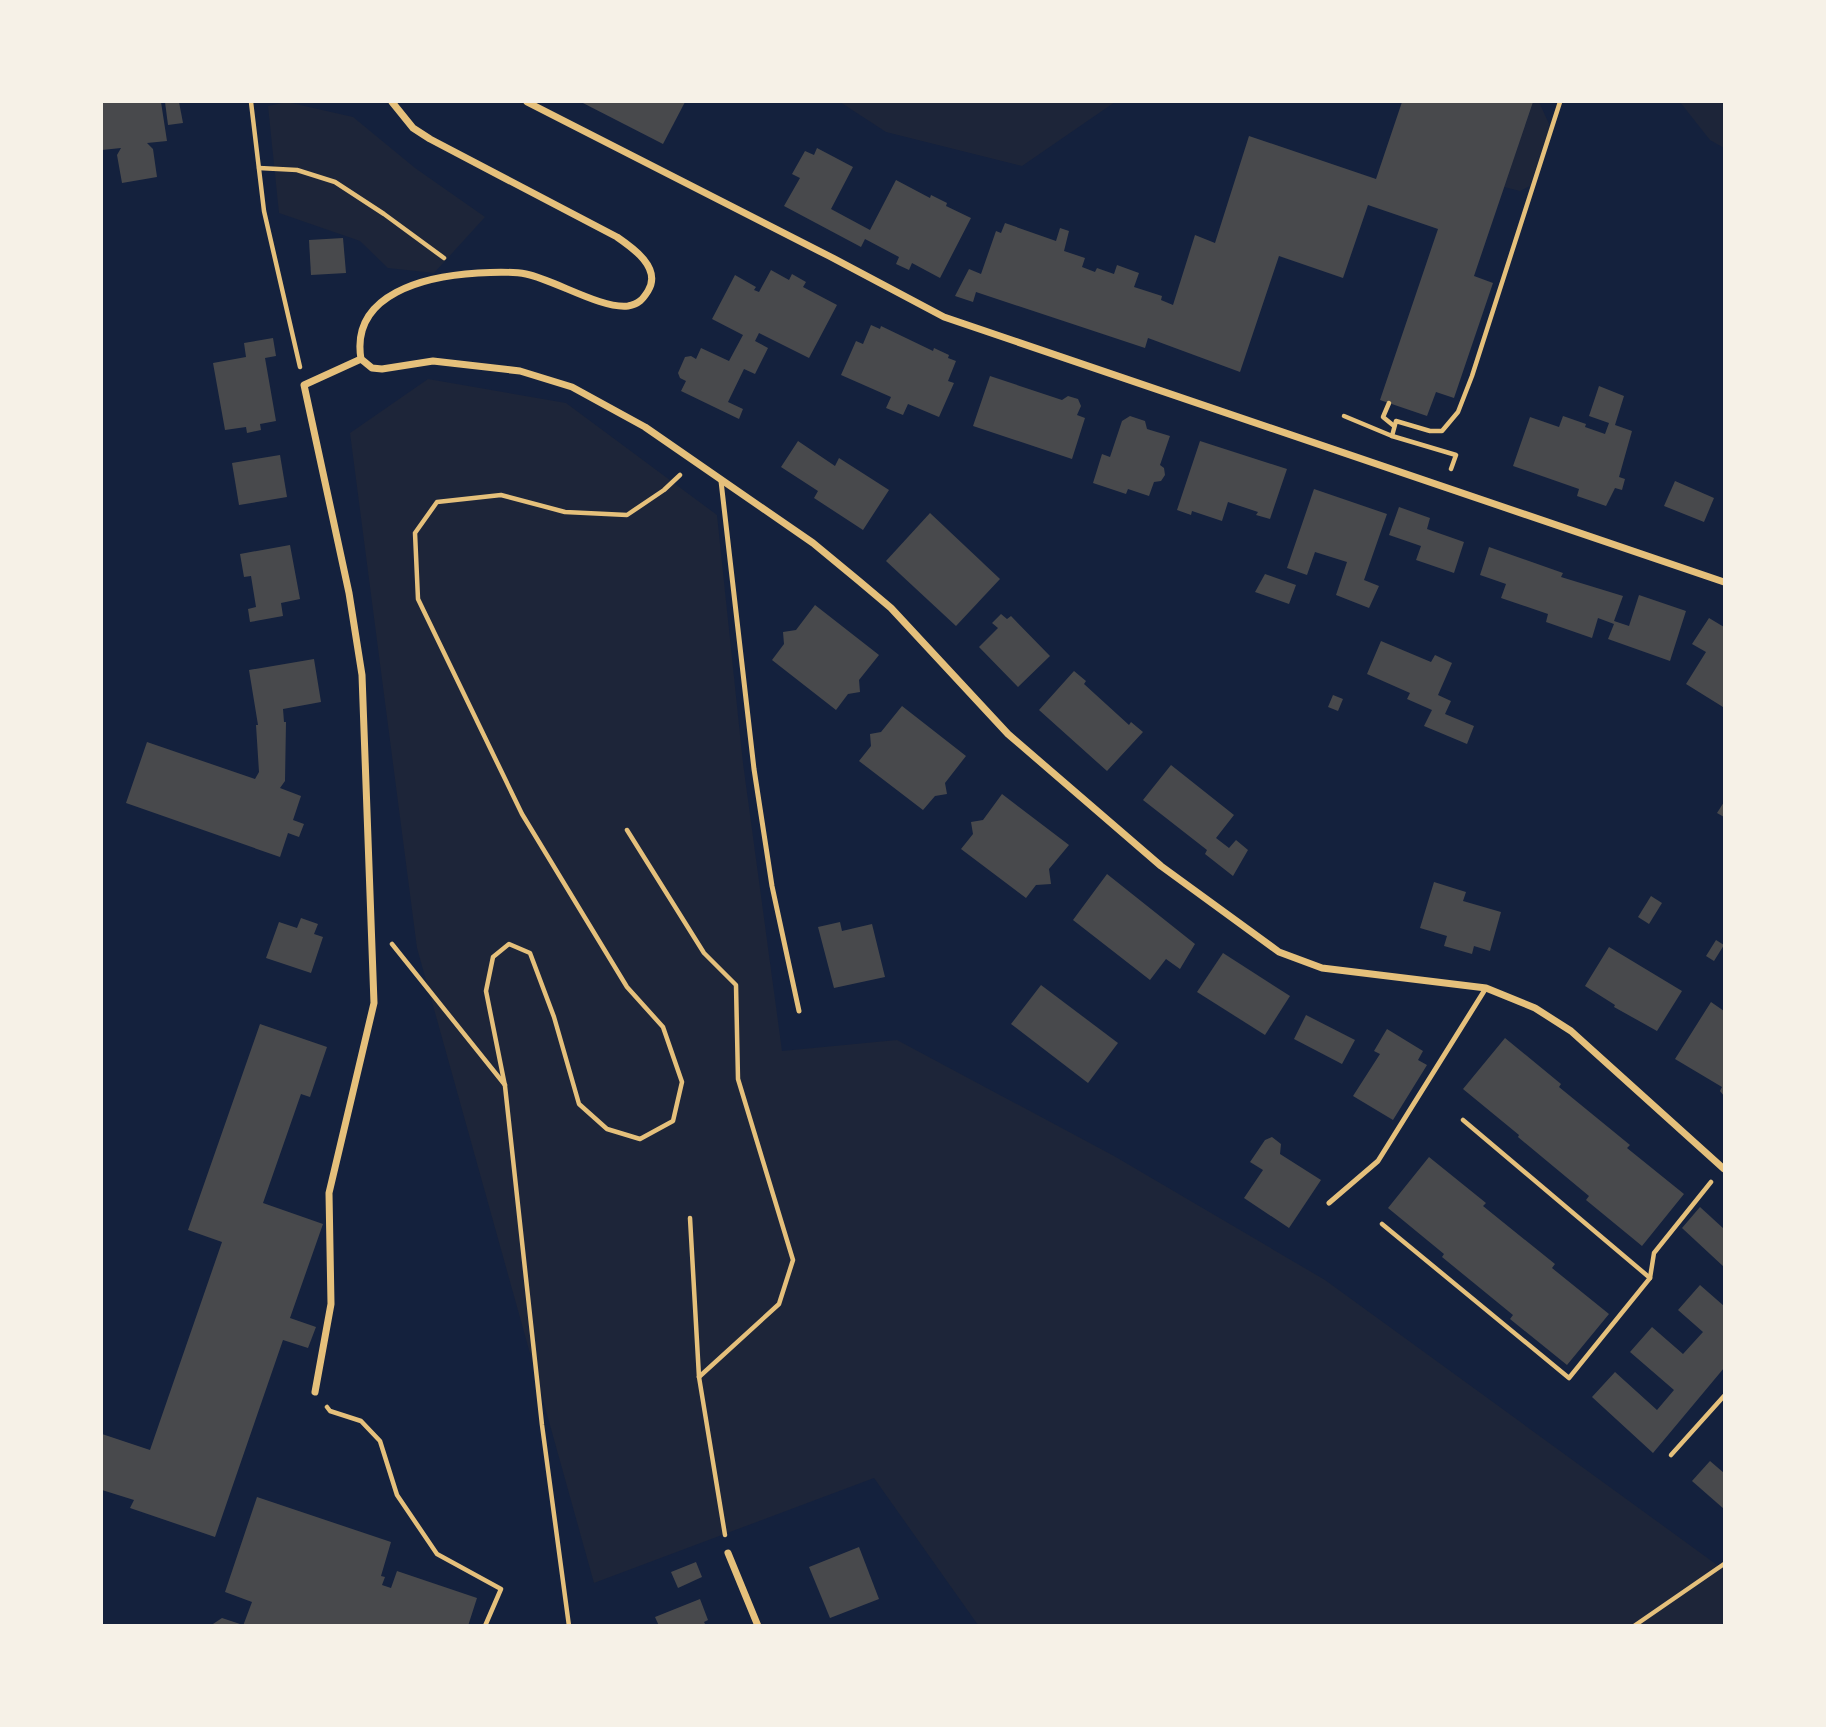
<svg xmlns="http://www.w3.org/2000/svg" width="1826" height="1727" font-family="'DM Sans',sans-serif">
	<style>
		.green { fill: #1d2539 }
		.building { fill: #48494c }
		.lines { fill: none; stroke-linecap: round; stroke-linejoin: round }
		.path { stroke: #e5c07b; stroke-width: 4.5 }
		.service { stroke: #e5c07b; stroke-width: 5 }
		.minor { stroke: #e5c07b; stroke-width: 7 }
	</style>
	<rect width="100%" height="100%" fill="#14213d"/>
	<g class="green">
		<polygon points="287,102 353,117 415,168 485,217 434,273 388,268 360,241 279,213 268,106"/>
		<polygon points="840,102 1115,102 1022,166 886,132"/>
		<polygon points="1533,102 1539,102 1550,126 1530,186 1520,191 1504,187"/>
		<polygon points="1680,102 1724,102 1724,148 1710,140"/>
		<polygon points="428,379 566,403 717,515 743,763 782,1051 897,1040 1114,1156 1325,1280 1724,1570 1724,1625 978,1625 874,1478 594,1583 417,948 350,433"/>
	</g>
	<g class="building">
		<polygon points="102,102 161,102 167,141 147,143 153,149 157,177 122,183 117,155 121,148 102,150"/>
		<polygon points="165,102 179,102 183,123 168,125"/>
		<polygon points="581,102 685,102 663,144"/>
		<polygon points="1402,102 1533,102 1474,276 1493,283 1454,398 1436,392 1427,416 1380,400 1438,229 1368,205 1343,278 1279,256 1240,372 1148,338 1145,348 976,292 973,302 955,296 969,269 981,274 996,231 1001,233 1005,223 1056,241 1060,228 1069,231 1064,251 1085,258 1082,267 1095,272 1097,268 1114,274 1117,265 1139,273 1134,287 1162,296 1161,300 1173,305 1195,235 1215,243 1249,136 1376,179"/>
		<polygon points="817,148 853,167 831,209 870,230 896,180 930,198 931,195 947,203 946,206 971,218 940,278 912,263 909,270 896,264 899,257 865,239 861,247 784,206 800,178 792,174 805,151 814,155"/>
		<polygon points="343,238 346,273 311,275 309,240"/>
		<polygon points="771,270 789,280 792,274 806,282 803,287 837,305 809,358 759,333 755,341 768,348 755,374 744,369 728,402 743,409 739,419 681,391 686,381 680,378 678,373 685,357 691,356 696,359 701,348 729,361 743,335 712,319 735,275 756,287 754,290 759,292"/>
		<polygon points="871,325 880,329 881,326 933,351 934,348 949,355 948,358 956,361 948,381 954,383 939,417 908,404 903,415 886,408 891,397 841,375 856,341 863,344"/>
		<polygon points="273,338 276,356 265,358 276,421 260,424 261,430 247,433 246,427 225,430 213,363 246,357 244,343"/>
		<polygon points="990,376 1062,400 1068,396 1078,399 1081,406 1077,415 1085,418 1072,459 973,426"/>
		<polygon points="1599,386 1624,396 1615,425 1632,431 1619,477 1625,479 1622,490 1615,488 1606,506 1577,496 1579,489 1513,466 1530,417 1559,427 1563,416 1586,424 1585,427 1605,434 1609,423 1589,416"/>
		<polygon points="1130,416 1145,421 1147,429 1170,436 1160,465 1164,468 1165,475 1161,481 1154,482 1149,496 1128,489 1126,494 1093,483 1102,454 1110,457 1122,421"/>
		<polygon points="798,441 835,466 839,458 889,490 863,530 814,498 818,491 781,467"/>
		<polygon points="1200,441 1287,469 1270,519 1256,515 1258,512 1228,502 1222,521 1192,511 1191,515 1177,510"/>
		<polygon points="280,455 287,497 239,505 232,463"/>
		<polygon points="1675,481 1714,498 1704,522 1664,506"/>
		<polygon points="1314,489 1387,514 1364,580 1379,586 1369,608 1336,595 1347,562 1315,552 1307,575 1287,568"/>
		<polygon points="1399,507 1430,518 1427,529 1464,542 1454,573 1416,560 1421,546 1389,535"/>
		<polygon points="930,513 1000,579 956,626 886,561"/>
		<polygon points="290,545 300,599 281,603 283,616 250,622 248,609 256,607 251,576 244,577 240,554"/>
		<polygon points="1489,547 1563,573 1561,577 1623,596 1614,621 1629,626 1639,595 1686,611 1670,661 1608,639 1614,624 1598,618 1592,638 1546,622 1548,614 1501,598 1506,584 1480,575"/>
		<polygon points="1265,574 1296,585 1289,604 1255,592"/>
		<polygon points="815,605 879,655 859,680 860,692 848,694 836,710 772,660 784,644 783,632 796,630"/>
		<polygon points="1001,614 1007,619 1011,616 1050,656 1018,687 979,647 998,628 992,623"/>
		<polygon points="1709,618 1724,627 1723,707 1686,684 1706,652 1692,644"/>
		<polygon points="1381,641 1431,662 1435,655 1452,663 1438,695 1451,701 1445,714 1474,726 1467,744 1424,726 1432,710 1407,699 1410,693 1367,674"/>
		<polygon points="314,659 321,702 283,709 284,722 286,722 285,781 280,788 301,796 293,820 304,824 299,837 288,833 280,857 126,803 147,742 255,779 259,772 256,725 258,725 249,670"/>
		<polygon points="1074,671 1086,681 1084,684 1129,725 1131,722 1143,732 1107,771 1039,710"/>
		<polygon points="1333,695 1343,699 1338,711 1328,707"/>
		<polygon points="902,706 966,756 945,783 947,794 935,796 923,810 859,761 871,746 870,734 881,732"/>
		<polygon points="1171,765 1234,815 1216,838 1229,848 1236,840 1248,850 1233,876 1205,854 1207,850 1143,800"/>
		<polygon points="1002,794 1069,845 1049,869 1051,884 1036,885 1026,898 961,849 973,834 971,822 983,820"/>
		<polygon points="1724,802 1724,817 1717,813"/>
		<polygon points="1107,874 1195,944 1180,969 1166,959 1150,980 1073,920"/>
		<polygon points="1434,882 1466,892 1463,901 1501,912 1490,951 1474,946 1472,954 1444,946 1447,936 1420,928"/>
		<polygon points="1651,896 1662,903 1649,924 1638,917"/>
		<polygon points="301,918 318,924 314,934 323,937 311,973 266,958 279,922 297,928"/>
		<polygon points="840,922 842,931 872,924 885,977 834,988 818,927"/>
		<polygon points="1716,940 1724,945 1714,961 1706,956"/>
		<polygon points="1609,947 1682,991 1657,1031 1614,1007 1615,1005 1585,986"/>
		<polygon points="1223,953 1290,996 1265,1035 1197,992"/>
		<polygon points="1041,985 1118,1043 1088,1083 1011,1024"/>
		<polygon points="1711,1002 1724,1011 1724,1096 1720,1091 1722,1087 1675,1059"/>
		<polygon points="1306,1015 1355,1040 1342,1064 1294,1039"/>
		<polygon points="260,1024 327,1047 310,1097 301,1094 263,1203 323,1224 290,1318 316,1327 308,1348 283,1340 215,1537 130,1508 134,1500 102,1490 102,1434 150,1450 222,1242 188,1230"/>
		<polygon points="1387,1029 1423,1051 1418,1060 1427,1065 1393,1120 1353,1096 1380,1054 1374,1051"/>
		<polygon points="1505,1038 1561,1084 1559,1087 1630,1145 1627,1148 1684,1194 1642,1246 1586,1200 1589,1196 1518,1137 1519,1135 1463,1089"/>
		<polygon points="1272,1137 1281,1144 1280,1154 1321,1180 1289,1228 1244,1198 1263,1170 1250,1162 1265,1140"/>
		<polygon points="1429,1157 1486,1203 1483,1206 1555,1264 1552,1268 1609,1314 1567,1365 1510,1319 1513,1315 1442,1257 1444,1254 1388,1208"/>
		<polygon points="1700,1207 1724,1229 1724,1267 1682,1228"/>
		<polygon points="1700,1285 1724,1306 1724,1368 1653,1453 1592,1397 1615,1372 1657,1410 1674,1390 1630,1352 1652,1327 1683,1354 1703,1332 1678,1310"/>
		<polygon points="1710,1461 1724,1473 1724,1509 1692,1481"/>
		<polygon points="257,1497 391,1542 381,1576 385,1577 382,1585 391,1588 397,1571 477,1598 468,1626 243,1626 252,1602 225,1592"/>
		<polygon points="859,1547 879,1599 830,1618 809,1567"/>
		<polygon points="696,1562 702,1577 678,1588 671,1572"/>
		<polygon points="700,1599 708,1620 704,1622 706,1626 659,1626 655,1617"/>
		<polygon points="222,1618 243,1625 243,1626 210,1626"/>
	</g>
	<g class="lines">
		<g class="path">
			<polyline points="251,102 264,211 300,367"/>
			<polyline points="259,168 297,170 335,182 384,214 444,258"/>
			<polyline points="1389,403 1383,417 1394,426"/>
			<polyline points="1344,416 1392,436"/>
			<polyline points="1451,469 1456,455 1392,436 1396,421 1430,431 1442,431 1458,412 1472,376 1560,102"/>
			<polyline points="627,830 704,953 736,985 738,1079 793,1260 779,1304 699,1377"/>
			<polyline points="392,944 505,1085"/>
			<polyline points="1463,1120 1650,1278"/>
			<polyline points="690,1218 699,1377 725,1535"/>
			<polyline points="1382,1224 1569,1378 1650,1278 1654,1253 1711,1182"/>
			<polyline points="327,1407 330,1411 361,1421 380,1441 397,1495 437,1554 501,1589 485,1626"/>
			<polyline points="1671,1455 1724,1396"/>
			<polyline points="569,1626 542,1425 505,1086 486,991 493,957 509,944 530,953 554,1017 579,1104 607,1129 640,1139 673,1121 682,1082 663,1027 627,987 522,814 418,599 415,533 437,502 501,495 565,512 627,515 664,490 680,475"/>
			<polyline points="1634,1626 1724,1564"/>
		</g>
		<g class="service">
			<polyline points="721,481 754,769 772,886 799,1011"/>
			<polyline points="1329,1203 1378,1161 1486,988"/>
		</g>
		<g class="minor">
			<path d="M392 102 413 128 430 139 617 237C633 248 662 268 648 291 643 299 639 304 628 306 601 309 555 280 526 274 510 271 494 272 478 273 427 276 350 293 361 359L372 368 382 369 433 361 520 371 572 387 645 427 813 543 859 581 891 608 1008 734 1161 866 1279 952 1322 968 1486 988 1535 1008 1571 1031 1724 1169"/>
			<polyline points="527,102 829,256 944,317 1724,582"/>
			<polyline points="315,1392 331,1304 329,1193 374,1003 362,675 349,593 304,385 361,359"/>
			<polyline points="728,1553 758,1626"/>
		</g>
	</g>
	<rect width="1826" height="1727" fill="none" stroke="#f6f1e7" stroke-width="206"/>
</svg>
